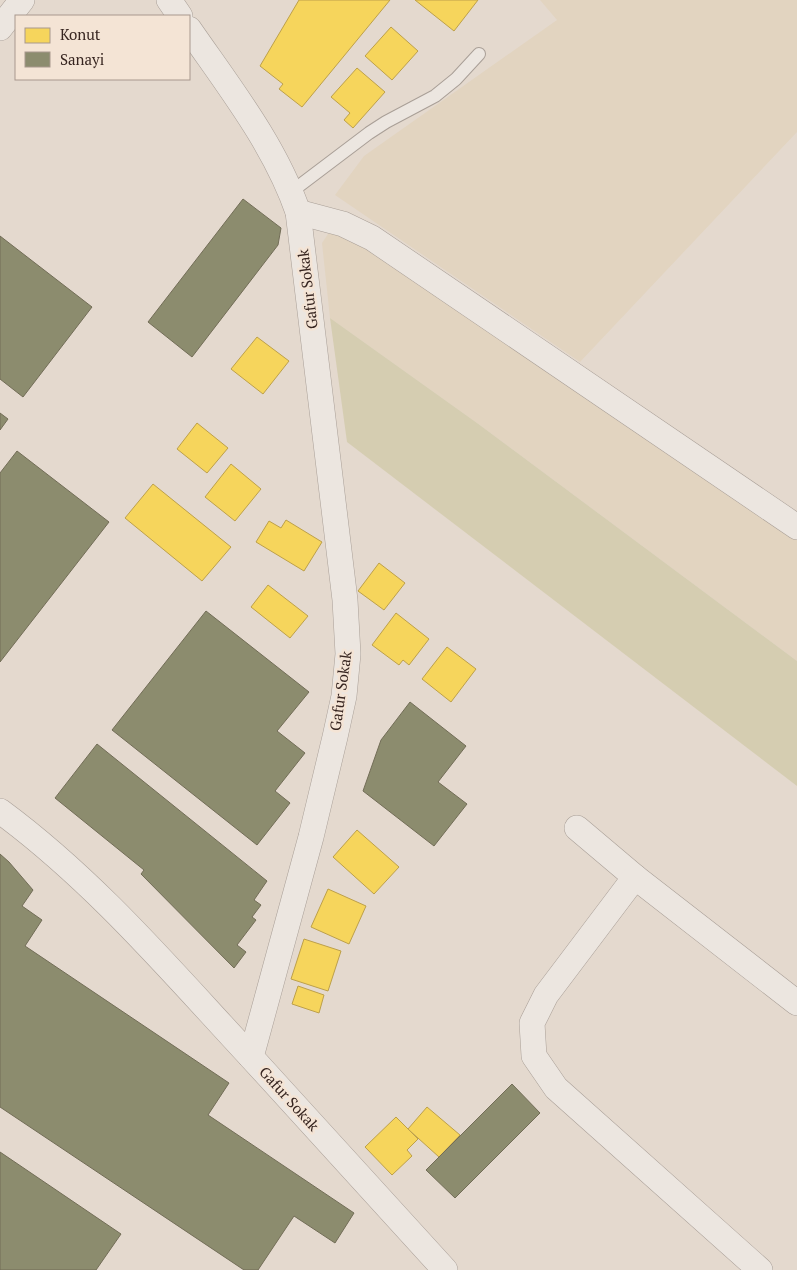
<svg xmlns="http://www.w3.org/2000/svg" width="797" height="1270" font-family="'PT Serif',serif">
	<style>
		.farmland { fill: #e2d4c0 }
		.green { fill: #d5cdb1 }
		.homes { fill: #f6d55c; stroke: #bda04a }
		.industry { fill: #8c8c6e; stroke: #726d57 }
		.lines { fill: none; stroke-linecap: round; stroke-linejoin: round }
		.lane-casing { stroke: #a99f97; stroke-width: 14 }
		.street-casing { stroke: #a99f97; stroke-width: 26 }
		.lane { stroke: #ece6e0; stroke-width: 12 }
		.street { stroke: #ece6e0; stroke-width: 25 }
		.labels { text-anchor: middle; stroke-width: 5; stroke-linejoin: round; paint-order: stroke }
		.street-label { font-size: 15px; fill: #372520; stroke: #f4e4d5 }
	</style>
	<rect width="100%" height="100%" fill="#e4d9ce"/>
	<g class="farmland">
		<polygon points="540,0 797,0 797,132 580,362 335,195 364,156 557,20"/>
		<polygon points="328,234 350,234 376,248 797,540 797,661 477,423 330,318 322,243"/>
	</g>
	<polygon class="green" points="330,318 477,423 797,661 797,786 347,442"/>
	<g class="homes">
		<polygon points="299,0 390,0 302,107 279,89 283,84 260,66"/>
		<polygon points="415,0 478,0 454,31"/>
		<polygon points="391,27 418,51 392,80 365,56"/>
		<polygon points="357,68 385,92 353,128 344,120 350,113 331,97"/>
		<polygon points="257,337 289,361 263,394 231,369"/>
		<polygon points="197,423 228,448 207,473 177,449"/>
		<polygon points="231,464 261,489 235,521 205,497"/>
		<polygon points="153,484 231,547 202,581 125,518"/>
		<polygon points="286,520 322,542 304,571 256,542 269,521 281,528"/>
		<polygon points="379,563 405,583 384,610 358,591"/>
		<polygon points="268,585 308,616 290,638 251,607"/>
		<polygon points="396,613 429,639 409,665 403,660 399,665 372,645"/>
		<polygon points="447,647 476,669 451,702 422,679"/>
		<polygon points="357,830 399,867 374,894 333,857"/>
		<polygon points="328,889 366,906 349,944 311,927"/>
		<polygon points="304,939 341,951 328,991 291,979"/>
		<polygon points="298,986 324,995 319,1013 292,1004"/>
		<polygon points="427,1107 460,1135 439,1157 408,1129"/>
		<polygon points="396,1117 418,1139 407,1150 412,1156 392,1175 365,1147"/>
	</g>
	<g class="industry">
		<polygon points="243,199 281,228 278,245 192,357 148,322"/>
		<polygon points="0,236 92,307 23,397 0,379"/>
		<polygon points="0,413 8,419 0,430"/>
		<polygon points="17,451 109,522 0,662 0,473"/>
		<polygon points="206,611 309,692 277,731 305,753 275,791 290,803 257,845 112,730"/>
		<polygon points="410,702 466,746 438,782 467,804 434,846 363,791 381,740"/>
		<polygon points="97,744 267,881 254,900 261,905 252,917 256,920 237,945 246,952 234,968 141,874 144,870 55,798"/>
		<polygon points="0,854 9,862 33,890 22,906 42,920 25,946 229,1083 208,1115 354,1213 335,1243 294,1216 258,1270 244,1270 0,1107"/>
		<polygon points="512,1084 540,1113 455,1198 426,1170"/>
		<polygon points="0,1152 121,1234 96,1270 0,1270"/>
	</g>
	<g class="lines">
		<defs>
			<polyline id="lane" points="291,192 369,133 386,122 435,96 456,79 479,54"/>
			<g id="street">
				<polyline points="169,0 180,16"/>
				<polyline points="0,28 22,0"/>
				<path d="M189 29C229 87 275 145 298 212L345 600 348 654 344 696 335 737 311 837 251 1057 445 1270"/>
				<polyline points="298,212 343,224 372,238 797,527"/>
				<path d="M0 811C95 881 171 971 251 1057"/>
				<polyline points="577,828 635,877 797,1003"/>
				<polyline points="635,877 546,995 532,1023 534,1056 556,1088 760,1270"/>
			</g>
		</defs>
		<use href="#lane" class="lane-casing"/>
		<use href="#street" class="street-casing"/>
		<use href="#lane" class="lane"/>
		<use href="#street" class="street"/>
	</g>
	<g class="labels">
		<g class="street-label">
			<text transform="translate(308 289) rotate(-97)" y="5">Gafur Sokak</text>
			<text transform="translate(341 691) rotate(-82)" y="5">Gafur Sokak</text>
			<text transform="translate(289 1099) rotate(48)" y="5">Gafur Sokak</text>
		</g>
	</g>
	<rect x="15" y="15" width="175" height="65" fill="#f4e4d5" stroke="#a8988d"/>
	<rect x="25" y="28" width="25" height="15" fill="#f6d55c" stroke="#a8988d"/>
	<text x="60" y="40" font-size="15" fill="#372520">Konut</text>
	<rect x="25" y="52" width="25" height="15" fill="#8c8c6e" stroke="#a8988d"/>
	<text x="60" y="65" font-size="15" fill="#372520">Sanayi</text>
</svg>
